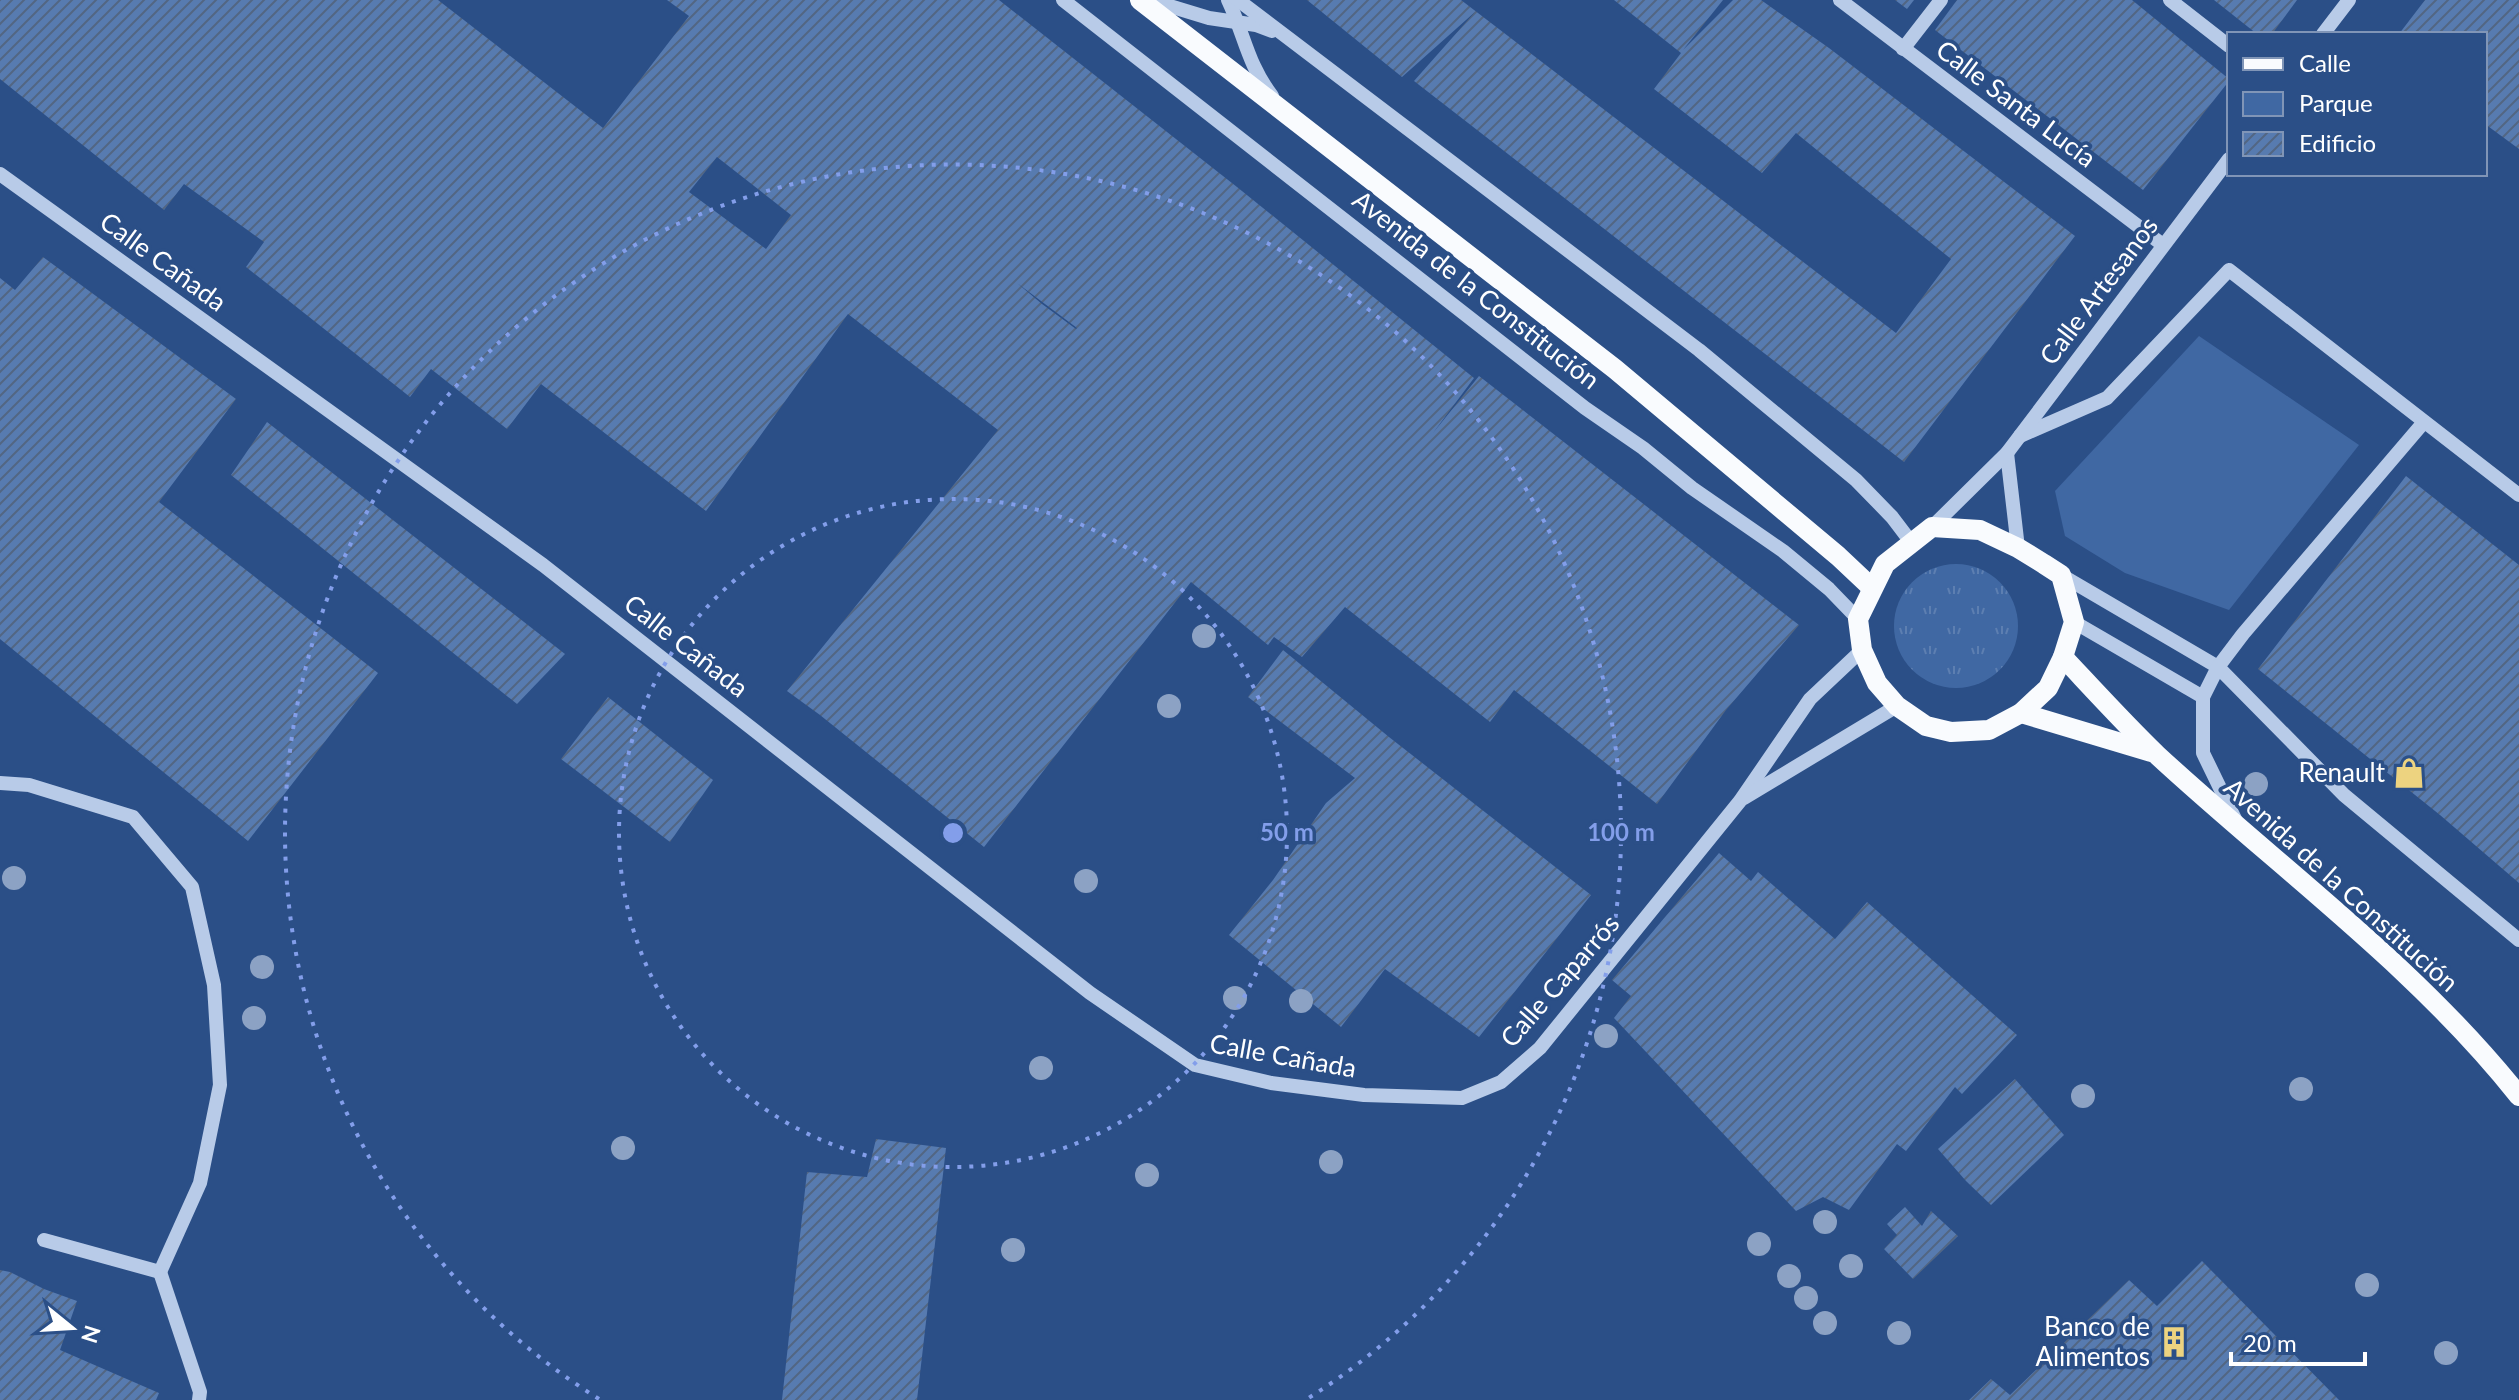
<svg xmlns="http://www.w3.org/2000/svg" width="2519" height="1400" font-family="Lato,sans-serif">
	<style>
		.grass { fill: url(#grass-tufts) }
		.green { fill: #4068a3 }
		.building { fill: url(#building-hatch); fill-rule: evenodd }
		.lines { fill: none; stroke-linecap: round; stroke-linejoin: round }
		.minor { stroke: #b8cbe8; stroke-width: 14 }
		.major { stroke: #f9fbfe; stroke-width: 20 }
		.tree { fill: #8ca2c4 }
		.ring { fill: none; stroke: #839eea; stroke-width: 4; stroke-dasharray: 4 8 }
		.labels { text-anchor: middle; stroke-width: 7; stroke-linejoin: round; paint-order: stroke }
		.street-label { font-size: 26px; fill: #fff; stroke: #2b4f87 }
		.poi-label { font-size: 26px; fill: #fff; stroke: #2b4f87; text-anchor: end }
		.centre { fill: #839eea; stroke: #2b4f87; stroke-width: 4 }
		.ring-label { font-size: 24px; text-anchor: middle; font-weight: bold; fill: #839eea; stroke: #2b4f87; stroke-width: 7; stroke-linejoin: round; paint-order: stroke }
	</style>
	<defs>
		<pattern id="grass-tufts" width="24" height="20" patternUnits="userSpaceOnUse" patternTransform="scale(2)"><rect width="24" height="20" fill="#4068a3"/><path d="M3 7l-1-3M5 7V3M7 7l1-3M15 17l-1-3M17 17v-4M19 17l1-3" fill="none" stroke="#5d7fb1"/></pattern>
		<pattern id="building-hatch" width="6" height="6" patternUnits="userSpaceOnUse" patternTransform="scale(2)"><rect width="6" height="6" fill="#577bb0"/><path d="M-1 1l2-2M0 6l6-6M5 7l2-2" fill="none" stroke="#526683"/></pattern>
	</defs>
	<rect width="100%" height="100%" fill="#2b4f87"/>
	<circle class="grass" cx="1956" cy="626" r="62"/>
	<polygon class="green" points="2199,336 2359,445 2229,610 2125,573 2065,536 2055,491"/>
	<g class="building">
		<path d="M0 0H438L603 128 689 16 667 0H999L1237 187 1474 378 1433 433 1479 376 1799 625 1726 710 1657 804 1514 690 1490 722 1345 607 1302 657 1274 637 1268 645 1191 582 984 847 820 715 787 691 998 430 848 314 706 511 541 384 507 429 431 369 410 397 246 267 264 242 184 184 164 210 0 79ZM717 157 791 215 766 249 689 192ZM1017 283 1077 328 1076 329 1042 304Z"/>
		<polygon points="1307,0 1461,0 1896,333 1951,259 1796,133 1762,173 1654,89 1681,53 1614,0 1723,0 1683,50 1733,0 1761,0 1829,48 2075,236 1904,462 1414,81 1475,12 1402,77"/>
		<polygon points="1895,0 1914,0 1907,9"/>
		<polygon points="1957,0 2132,0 2229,79 2229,81 2143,190 1935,30"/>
		<polygon points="2214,0 2297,0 2272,34 2257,34"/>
		<polygon points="2425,0 2519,0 2519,149 2485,124 2485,34 2399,34"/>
		<polygon points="43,257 236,399 159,502 378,673 248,841 0,639 0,278 15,290"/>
		<polygon points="267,422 565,654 517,704 231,475"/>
		<polygon points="2406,476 2519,565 2519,883 2440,815 2258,669"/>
		<polygon points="1283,650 1389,737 1591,895 1479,1037 1385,969 1341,1027 1229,935 1273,880 1326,803 1355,778 1248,697"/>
		<polygon points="608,697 713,780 670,842 561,759"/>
		<polygon points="1719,853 1751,881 1758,872 1835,939 1867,902 2017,1035 1962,1094 1955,1087 1906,1151 1897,1144 1849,1210 1823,1197 1796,1211 1614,1018 1631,996 1612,980"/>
		<polygon points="2015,1079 2064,1135 1991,1205 1966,1181 1938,1149"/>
		<polygon points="876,1139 946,1148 917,1400 782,1400 807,1172 867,1177"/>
		<polygon points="1905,1207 1922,1226 1931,1211 1958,1236 1913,1279 1884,1249 1897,1235 1887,1224"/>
		<polygon points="2202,1261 2339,1400 1969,1400 1991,1379 2010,1395 2129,1280 2157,1306"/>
		<polygon points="0,1270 10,1272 44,1289 77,1301 60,1350 159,1393 156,1400 0,1400"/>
	</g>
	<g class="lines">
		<g class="minor">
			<polyline points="1063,0 1585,408 1643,448 1692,488 1783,551 1829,589 1858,619"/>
			<polyline points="1150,0 1209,18 1256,25 1272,31"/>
			<path d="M1228 0C1245 36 1247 63 1272 96"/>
			<polyline points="1238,0 1699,350 1856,480 1892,517 1911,542"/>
			<polyline points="1840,0 2163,245"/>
			<polyline points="2170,0 2229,46"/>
			<polyline points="2323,34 2349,0"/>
			<polyline points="1903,49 1941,0"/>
			<polyline points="0,174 543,565 1090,993 1195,1065 1271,1083 1364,1095 1462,1098 1501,1082 1540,1048 1740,801 1810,699 1862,650"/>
			<polyline points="2020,436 2107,398 2229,270 2519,495"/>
			<polyline points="2007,453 2018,548"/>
			<polyline points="1932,527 2007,453 2229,159"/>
			<polyline points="2061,575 2218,667 2344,795 2519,940"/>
			<polyline points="2074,622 2203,697"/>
			<polyline points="0,783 29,785 133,817 192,887 214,985 220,1085 200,1183 160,1272 44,1240"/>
			<polyline points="1744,798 1897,706"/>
			<polyline points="2237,823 2203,753 2203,697 2218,667 2243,634 2424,422"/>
			<polyline points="160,1272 200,1392 199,1400"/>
		</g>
		<g class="major">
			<polyline points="1140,0 1615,369 1838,556 1872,588"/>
			<polygon points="1932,527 1980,530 2018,548 2044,564 2061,575 2074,622 2063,657 2048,688 2021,713 1989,730 1951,732 1926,726 1897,706 1877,683 1862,650 1858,619 1885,564"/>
			<path d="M2063 657C2094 690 2124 723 2156 754 2278 867 2415 965 2519 1096"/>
			<polyline points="2021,713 2151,752"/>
		</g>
	</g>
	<g class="tree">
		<circle cx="1204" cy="636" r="12"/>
		<circle cx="1169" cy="706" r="12"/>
		<circle cx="2256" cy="784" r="12"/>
		<circle cx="14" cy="878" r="12"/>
		<circle cx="1086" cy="881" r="12"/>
		<circle cx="262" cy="967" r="12"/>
		<circle cx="1235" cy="998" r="12"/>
		<circle cx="1301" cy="1001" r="12"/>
		<circle cx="254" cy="1018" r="12"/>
		<circle cx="1606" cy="1036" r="12"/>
		<circle cx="1041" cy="1068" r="12"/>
		<circle cx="2301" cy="1089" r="12"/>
		<circle cx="2083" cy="1096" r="12"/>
		<circle cx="623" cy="1148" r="12"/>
		<circle cx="1331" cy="1162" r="12"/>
		<circle cx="1147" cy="1175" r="12"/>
		<circle cx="1825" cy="1222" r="12"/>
		<circle cx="1759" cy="1244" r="12"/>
		<circle cx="1013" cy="1250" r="12"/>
		<circle cx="1851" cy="1266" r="12"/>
		<circle cx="1789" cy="1276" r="12"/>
		<circle cx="2367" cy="1285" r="12"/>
		<circle cx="1806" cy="1298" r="12"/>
		<circle cx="1825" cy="1323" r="12"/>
		<circle cx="1899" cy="1333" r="12"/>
		<circle cx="2446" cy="1353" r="12"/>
	</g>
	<g class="ring">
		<circle cx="953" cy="833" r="334"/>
		<path d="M599 1399A668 668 0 1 1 1307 1399"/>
	</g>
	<defs>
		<symbol id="shop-bare" viewBox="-9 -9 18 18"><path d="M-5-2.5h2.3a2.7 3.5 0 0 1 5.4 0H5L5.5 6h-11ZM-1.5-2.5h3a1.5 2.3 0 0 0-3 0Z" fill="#edd380" stroke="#2b4f87" stroke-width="2.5" paint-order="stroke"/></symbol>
		<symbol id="building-bare" viewBox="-9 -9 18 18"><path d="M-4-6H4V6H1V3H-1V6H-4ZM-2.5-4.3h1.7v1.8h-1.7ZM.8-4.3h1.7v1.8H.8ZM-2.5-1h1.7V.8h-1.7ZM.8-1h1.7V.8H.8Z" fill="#edd380" stroke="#2b4f87" stroke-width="2.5" paint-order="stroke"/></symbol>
	</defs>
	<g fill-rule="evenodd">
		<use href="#shop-bare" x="2387" y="751" width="44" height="44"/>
		<use href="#building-bare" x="2152" y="1320" width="44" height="44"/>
	</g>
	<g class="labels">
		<g class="street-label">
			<text transform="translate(2016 104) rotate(37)" y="9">Calle Santa Lucía</text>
			<text transform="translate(163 262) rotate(36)" y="9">Calle Cañada</text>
			<text transform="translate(1476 290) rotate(38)" y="9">Avenida de la Constitución</text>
			<text transform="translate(2099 291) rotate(-53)" y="9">Calle Artesanos</text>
			<text transform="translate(686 646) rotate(38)" y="9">Calle Cañada</text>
			<text transform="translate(2341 885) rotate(42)" y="9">Avenida de la Constitución</text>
			<text transform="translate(1560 981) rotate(-49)" y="9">Calle Caparrós</text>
			<text transform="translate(1283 1056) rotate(10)" y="9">Calle Cañada</text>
		</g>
		<g class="poi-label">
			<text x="2385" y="782">Renault</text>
			<text x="2150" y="1336">Banco de<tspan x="2150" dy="30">Alimentos</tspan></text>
		</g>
	</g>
	<circle cx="953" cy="833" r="12" class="centre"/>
	<g class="ring-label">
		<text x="1287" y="841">50 m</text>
		<text x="1621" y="841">100 m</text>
	</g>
	<rect x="2227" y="32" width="260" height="144" fill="#2b4f87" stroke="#8095b7" stroke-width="2"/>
	<rect x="2243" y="58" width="40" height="12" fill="#f9fbfe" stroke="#8095b7" stroke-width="2"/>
	<text x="2299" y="72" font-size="24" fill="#ffffff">Calle</text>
	<rect x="2243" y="92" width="40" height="24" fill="#4068a3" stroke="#8095b7" stroke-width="2"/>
	<text x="2299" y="112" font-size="24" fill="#ffffff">Parque</text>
	<rect x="2243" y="132" width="40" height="24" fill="url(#building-hatch)" stroke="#8095b7" stroke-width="2"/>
	<text x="2299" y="152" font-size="24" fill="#ffffff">Edificio</text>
	<g transform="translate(72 1328) rotate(108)" stroke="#2b4f87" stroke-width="6" paint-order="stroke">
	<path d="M0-6L14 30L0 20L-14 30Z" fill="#ffffff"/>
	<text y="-12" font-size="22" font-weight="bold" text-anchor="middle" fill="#ffffff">N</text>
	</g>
	<path d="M2231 1352v12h134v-12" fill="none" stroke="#ffffff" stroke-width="4"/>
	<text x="2243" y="1352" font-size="24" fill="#ffffff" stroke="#2b4f87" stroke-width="6" paint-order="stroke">20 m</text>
</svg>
